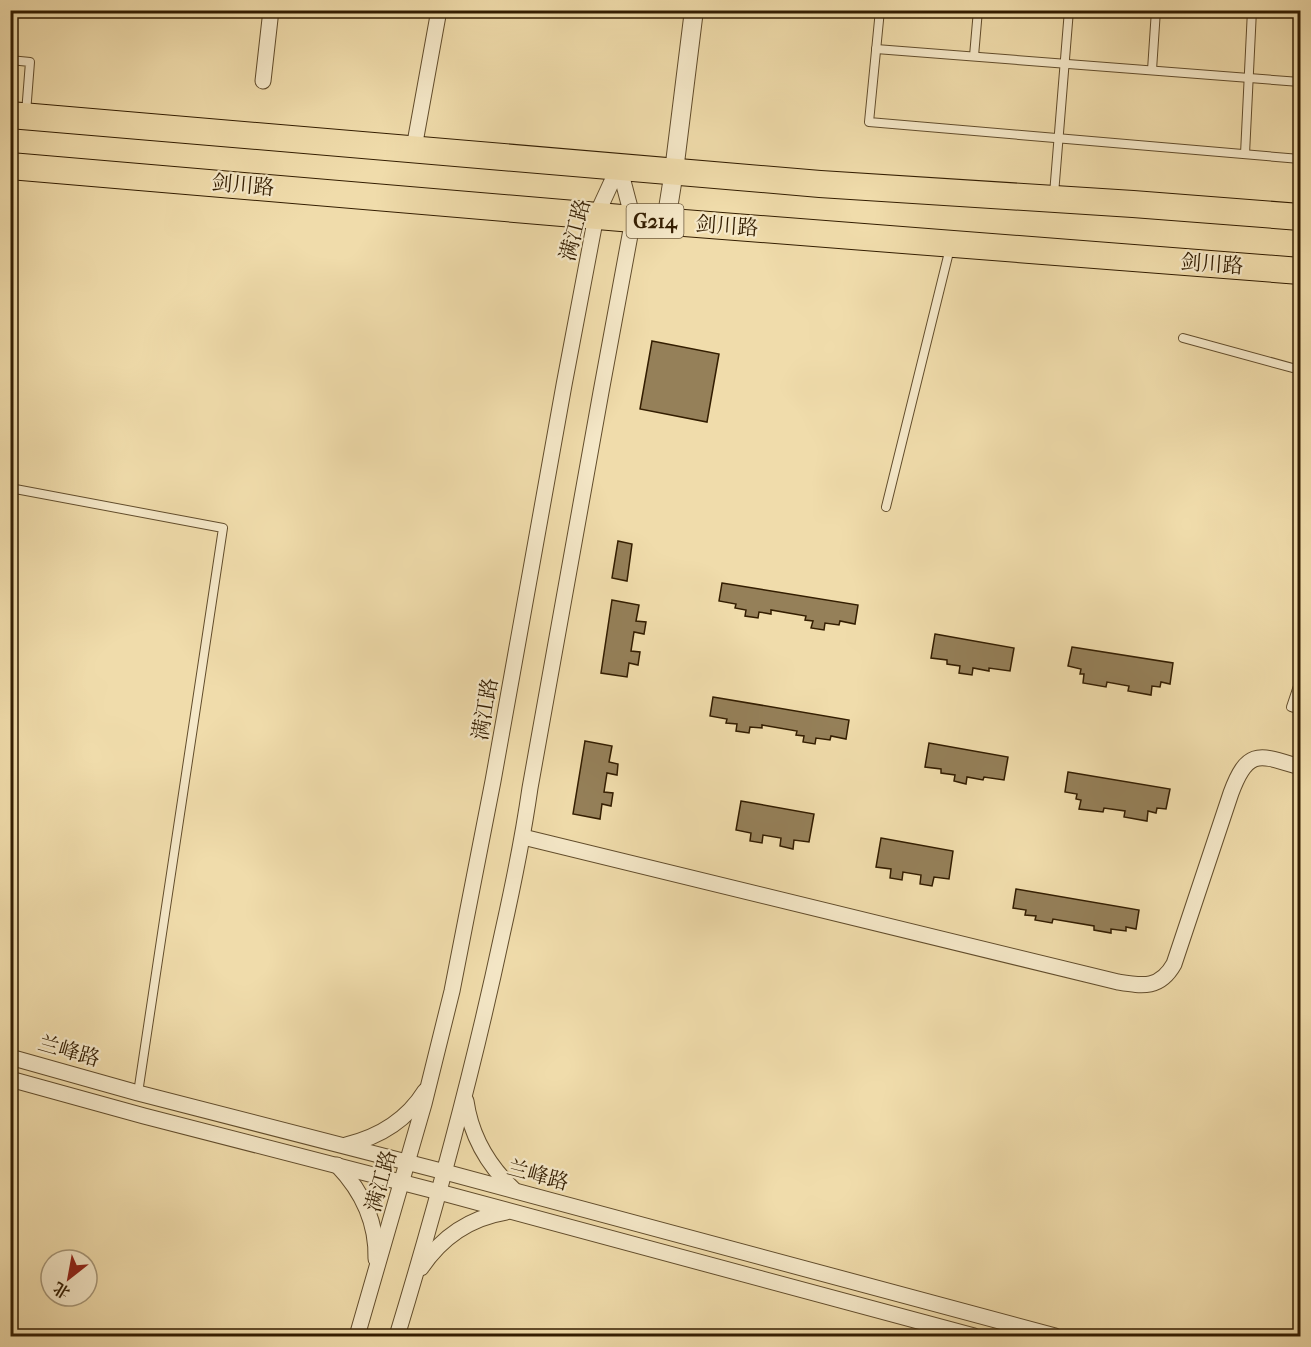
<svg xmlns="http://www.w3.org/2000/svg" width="1311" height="1347" font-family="'IM FELL French Canon','Noto Serif SC',serif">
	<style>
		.building { fill: #958059; stroke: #331d01; stroke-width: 1.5 }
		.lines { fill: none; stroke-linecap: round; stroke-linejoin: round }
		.service-casing { stroke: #624d2c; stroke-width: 10 }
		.minor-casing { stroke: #624d2c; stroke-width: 17 }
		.tertiary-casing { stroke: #624d2c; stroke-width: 20 }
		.trunk-casing { stroke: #331d01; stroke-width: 28 }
		.service { stroke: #f5e8c8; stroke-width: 8 }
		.minor { stroke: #f5e8c8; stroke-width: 15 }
		.tertiary { stroke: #f5e8c8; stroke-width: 18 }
		.trunk { stroke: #f0dcab; stroke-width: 26 }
		.labels { text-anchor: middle; stroke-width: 4.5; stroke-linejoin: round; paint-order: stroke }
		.shield { fill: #f5e8c8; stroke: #6d5a3d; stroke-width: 1.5 }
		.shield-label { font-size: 20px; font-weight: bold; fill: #331d01 }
		.street-label { font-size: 21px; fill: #331d01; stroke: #f5e8c8 }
	</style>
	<rect width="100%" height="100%" fill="#f0dcab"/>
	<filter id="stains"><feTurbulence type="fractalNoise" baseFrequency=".00333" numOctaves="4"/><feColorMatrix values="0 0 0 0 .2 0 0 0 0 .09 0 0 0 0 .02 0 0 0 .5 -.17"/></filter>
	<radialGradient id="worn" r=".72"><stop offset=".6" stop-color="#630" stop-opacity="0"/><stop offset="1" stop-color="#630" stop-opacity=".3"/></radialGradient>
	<g class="building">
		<polygon points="652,341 719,354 707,422 640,409"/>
		<polygon points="618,541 632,544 627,581 612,578"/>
		<polygon points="722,583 858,605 855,624 840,621 839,625 825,623 824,630 811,628 813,621 805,620 806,616 771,610 771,614 759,612 758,618 745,616 746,610 735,608 736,604 719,601"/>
		<polygon points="612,600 639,605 636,621 646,622 644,634 634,632 631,651 640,652 638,665 629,663 627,677 601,673"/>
		<polygon points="935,634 1014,648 1010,671 989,668 989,671 973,668 972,675 959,673 960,666 947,664 947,660 931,658"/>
		<polygon points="1072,647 1173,663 1170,684 1161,682 1160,687 1152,686 1151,695 1128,691 1129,686 1107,682 1106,687 1083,683 1084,674 1080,674 1081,669 1068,666"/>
		<polygon points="713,697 849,720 846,739 831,736 830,740 816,738 815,744 803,742 804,736 796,735 797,731 762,725 762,728 750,727 749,733 736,731 737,724 726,723 727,719 710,716"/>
		<polygon points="585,741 612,746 609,762 618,764 617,775 607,773 604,792 613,793 611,806 602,804 600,819 573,814"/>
		<polygon points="929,743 1008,757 1004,780 984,777 983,780 967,777 966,784 954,781 955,775 941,773 941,769 925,767"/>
		<polygon points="1068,772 1170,789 1166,809 1157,808 1156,813 1148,811 1147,821 1124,817 1125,811 1104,808 1103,812 1079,809 1081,800 1076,799 1077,794 1065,792"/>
		<polygon points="741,801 814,814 809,842 794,840 793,849 780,846 781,838 763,835 762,843 750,841 751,833 736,830"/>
		<polygon points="881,838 953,851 949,879 934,877 932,886 920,884 921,875 903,872 902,880 890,878 891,869 876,867"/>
		<polygon points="1016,889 1139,910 1136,929 1126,927 1126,931 1111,929 1111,933 1094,930 1094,926 1053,919 1052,923 1035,920 1036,916 1025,915 1026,910 1013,908"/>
	</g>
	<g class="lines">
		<defs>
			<g id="service">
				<polyline points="880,10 869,122 1300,159"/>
				<polyline points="876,49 1300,82"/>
				<polyline points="974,56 978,10"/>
				<polyline points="10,60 30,62 26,113"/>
				<polyline points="1152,70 1156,10"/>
				<polyline points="1245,154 1252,10"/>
				<polyline points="1054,194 1069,10"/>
				<polyline points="1183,338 1300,370"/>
				<polyline points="10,488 223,528 138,1093"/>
				<polyline points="886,507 950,248"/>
				<polyline points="1300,680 1291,707 1300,710"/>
			</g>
			<g id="minor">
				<polyline points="263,81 271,10"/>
				<polyline points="414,148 439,10"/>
				<path d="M523 837 1118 982C1143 986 1160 989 1174 964L1231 793C1248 747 1260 755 1300 767"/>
				<polyline points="10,1057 138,1093 445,1172 1055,1336"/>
				<polyline points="10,1079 144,1116 439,1192 974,1336"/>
				<path d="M466 1101C471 1136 488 1165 513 1189"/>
				<path d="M346 1145C379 1137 407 1120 425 1091"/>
				<path d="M337 1165C362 1191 377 1222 376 1259"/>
				<path d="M421 1268C441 1238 470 1218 506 1212"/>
				<polyline points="357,1336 424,1104 452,991 493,781 564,385 596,216 619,166"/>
				<path d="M397 1336C437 1204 473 1071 502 935 513 886 523 837 530 788L601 392 633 219 619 166"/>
			</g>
			<polyline id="tertiary" points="666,221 674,171 694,10"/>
			<g id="trunk">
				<polyline points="10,115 820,184 1133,204 1300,217"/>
				<polyline points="10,166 633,219 1300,271"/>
			</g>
		</defs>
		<use href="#service" class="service-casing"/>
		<use href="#minor" class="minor-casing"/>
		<use href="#tertiary" class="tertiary-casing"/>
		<use href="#trunk" class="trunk-casing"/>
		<use href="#service" class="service"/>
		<use href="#minor" class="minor"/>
		<use href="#tertiary" class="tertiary"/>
		<use href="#trunk" class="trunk"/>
	</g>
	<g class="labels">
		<rect class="shield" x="626.5" y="204" width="57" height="34" rx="4.5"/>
		<g class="shield-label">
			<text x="655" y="228">G214</text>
		</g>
		<g class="street-label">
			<text transform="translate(243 185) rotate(5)" y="7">剑川路</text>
			<text transform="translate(727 226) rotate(4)" y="7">剑川路</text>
			<text transform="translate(575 230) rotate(-75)" y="7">满江路</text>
			<text transform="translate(1212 264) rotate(4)" y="7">剑川路</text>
			<text transform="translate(485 709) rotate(-80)" y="7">满江路</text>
			<text transform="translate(69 1051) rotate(16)" y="7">兰峰路</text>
			<text transform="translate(538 1175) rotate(15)" y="7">兰峰路</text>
			<text transform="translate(381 1181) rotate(-74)" y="7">满江路</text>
		</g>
	</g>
	<rect width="1311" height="1347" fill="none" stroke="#f0dcab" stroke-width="36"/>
	<rect x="12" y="12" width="1287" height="1323" fill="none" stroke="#331d01" stroke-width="3"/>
	<rect x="18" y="18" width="1275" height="1311" fill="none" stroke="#331d01" stroke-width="1.5"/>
	<g transform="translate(69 1278) rotate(211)"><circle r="28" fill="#f5e8c8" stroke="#a79778" stroke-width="1.5"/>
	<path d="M0-4.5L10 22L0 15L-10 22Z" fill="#8f2418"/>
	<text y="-9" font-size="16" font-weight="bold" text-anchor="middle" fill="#331d01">北</text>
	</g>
	<rect width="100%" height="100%" filter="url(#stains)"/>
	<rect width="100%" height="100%" fill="url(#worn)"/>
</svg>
